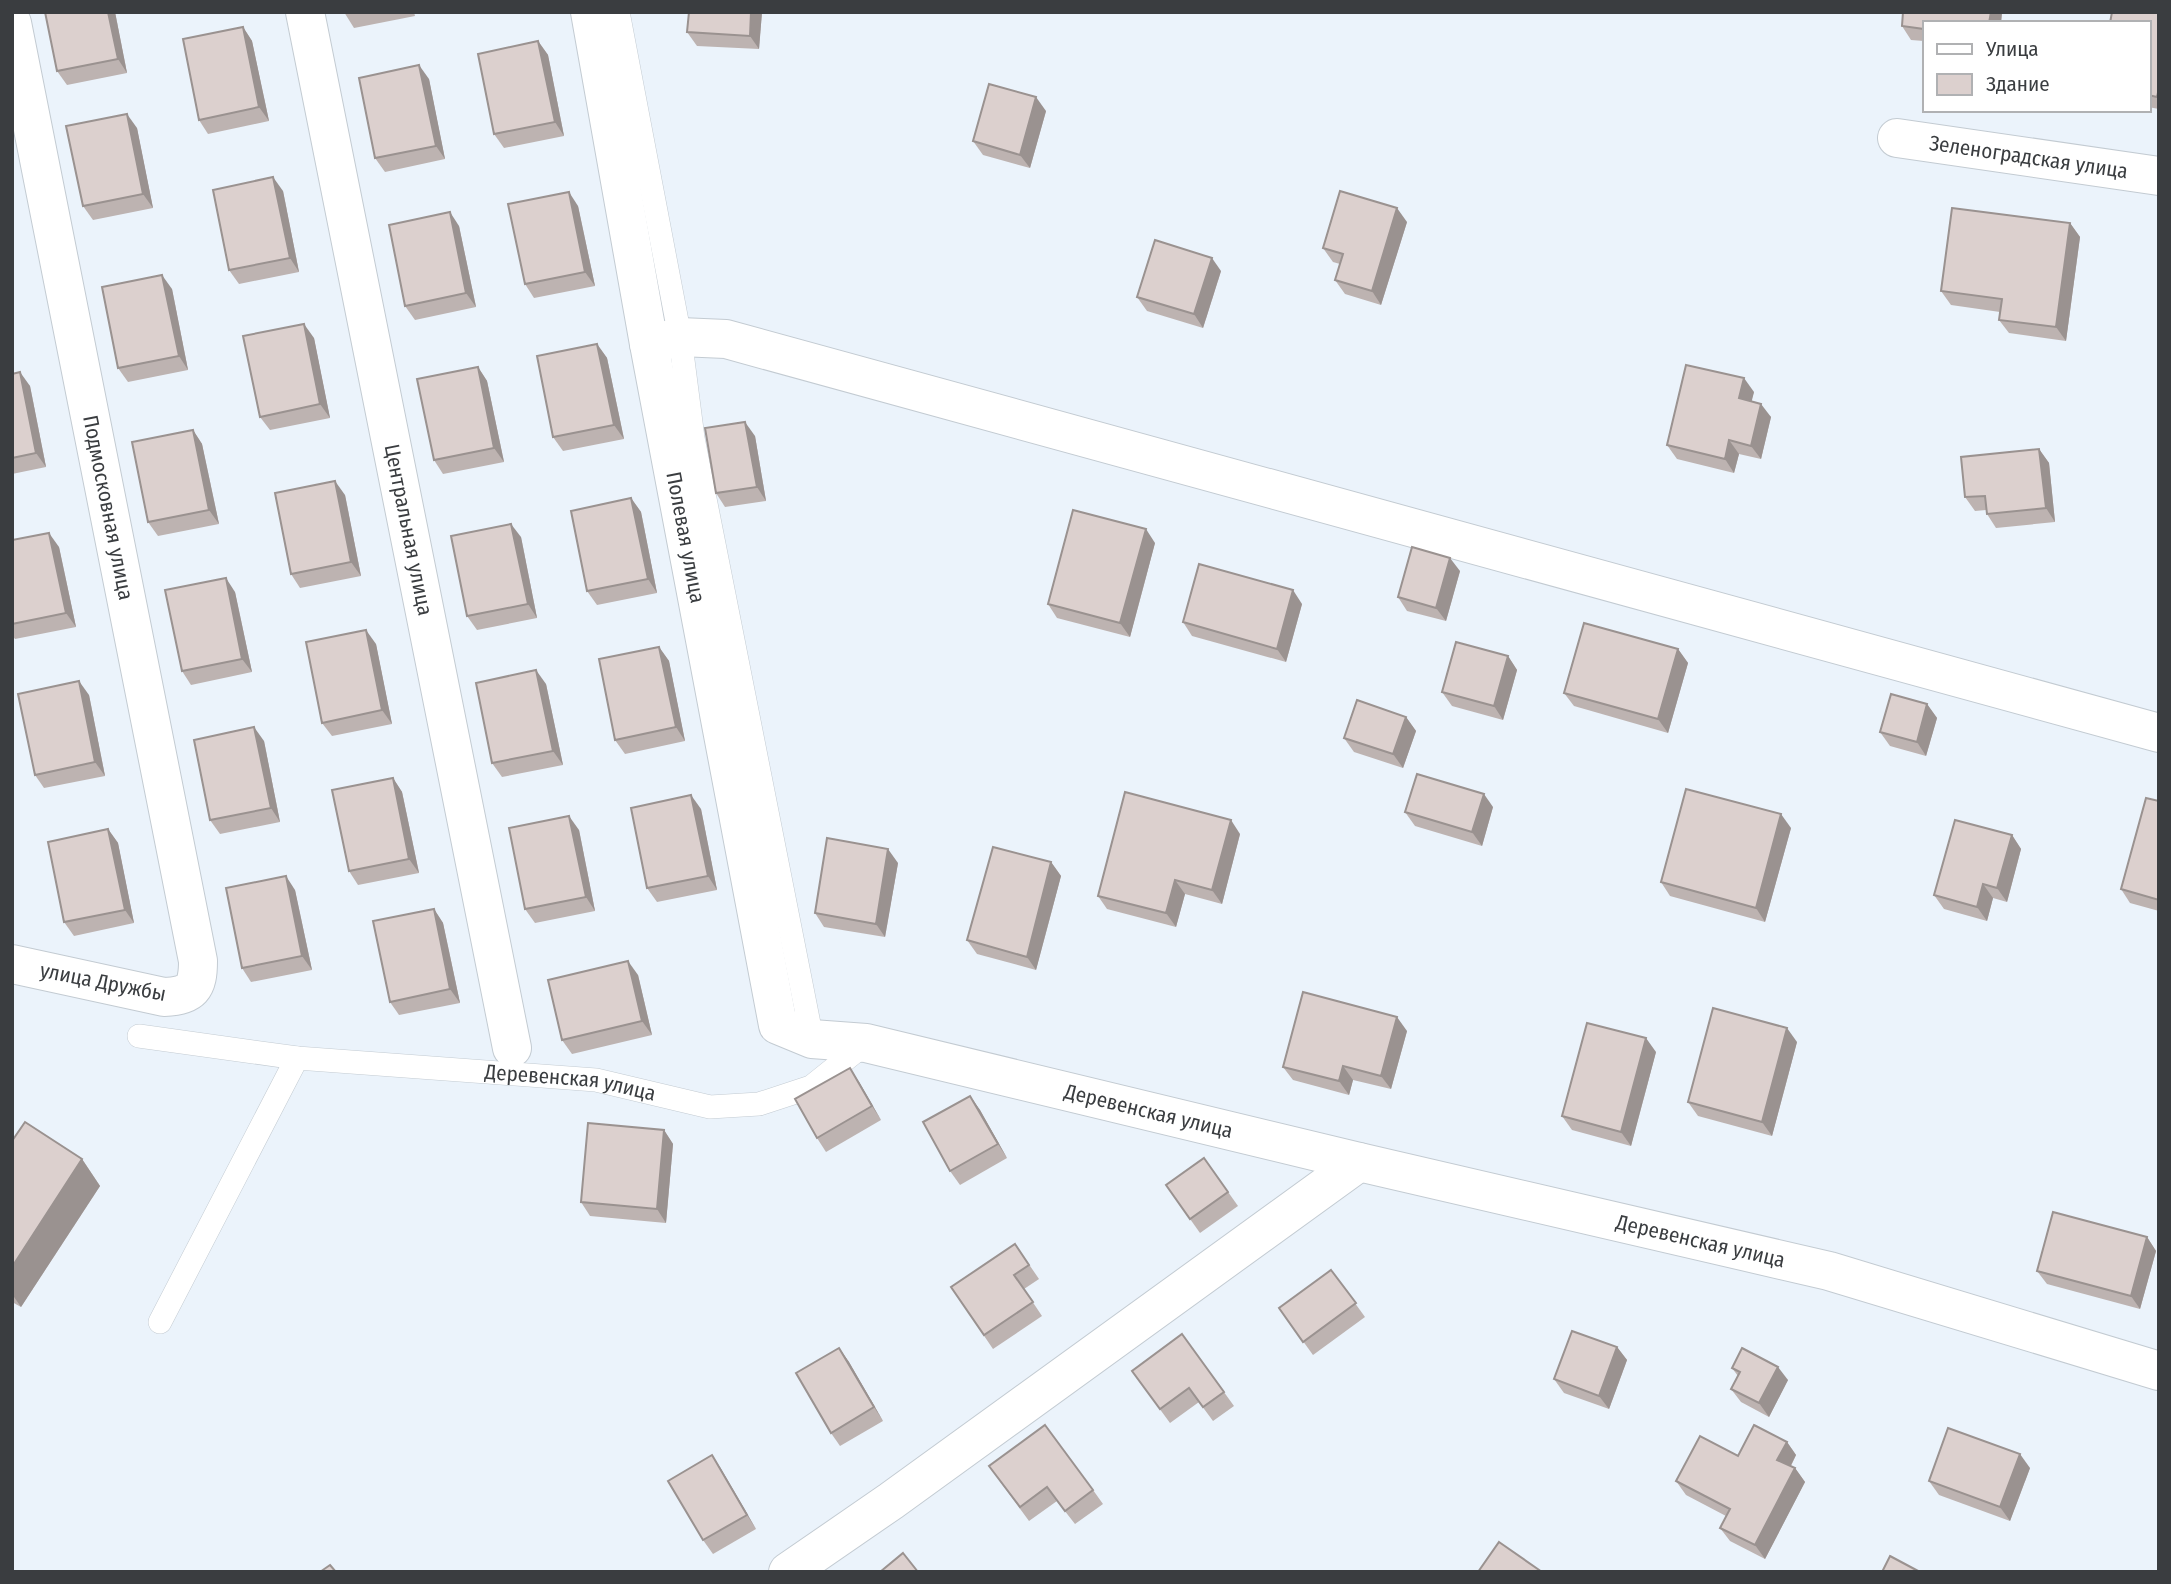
<svg xmlns="http://www.w3.org/2000/svg" width="2171" height="1584" font-family="'Fira Sans Condensed',sans-serif">
	<style>
		.lines { fill: none; stroke-linecap: round; stroke-linejoin: round }
		.service-casing { stroke: #c3cbd2; stroke-width: 24 }
		.minor-casing { stroke: #c3cbd2; stroke-width: 40 }
		.service { stroke: #fff; stroke-width: 23 }
		.minor { stroke: #fff; stroke-width: 38 }
		.wall { fill: #bdb3b1 }
		.shaded-wall { fill: #9a9290 }
		.building { fill: #dcd0ce; stroke: #9a9290; stroke-width: 2 }
		.labels { text-anchor: middle; stroke-width: 5; stroke-linejoin: round; paint-order: stroke }
		.street-label { font-size: 21px; fill: #3a3d40; stroke: #fff }
	</style>
	<rect width="100%" height="100%" fill="#ebf3fb"/>
	<g class="lines">
		<defs>
			<g id="service">
				<polyline points="618,12 680,337 693,438 812,1039"/>
				<path id="s1" d="M139 1036 297 1058 596 1080 710 1107 759 1104 811 1087 866 1043"/>
				<polyline points="160,1322 297,1058"/>
			</g>
			<g id="minor">
				<path id="s2" d="M305 12 512 1048"/>
				<path id="s3" d="M590 12 649 344 778 1025 812 1039 866 1043 1359 1162 1829 1271 2159 1371"/>
				<path id="s4" d="M12 23 198 961C198 988 192 996 164 997L12 964"/>
				<path id="s5" d="M1897 138 2159 176"/>
				<polyline points="649,344 680,337 726,339 2159,733"/>
				<polyline points="788,1572 891,1501 1359,1162"/>
			</g>
		</defs>
		<use href="#service" class="service-casing"/>
		<use href="#minor" class="minor-casing"/>
		<use href="#service" class="service"/>
		<use href="#minor" class="minor"/>
	</g>
	<g class="wall">
		<polygon points="45,12 115,12 127,73 67,85 57,71"/>
		<polygon points="344,12 414,12 415,16 354,28"/>
		<polygon points="762,12 759,49 697,46 687,32"/>
		<polygon points="1903,12 2002,12 2001,23 1924,23 1924,41 1911,40 1902,26"/>
		<polygon points="2159,12 2159,109 2148,107 2148,23"/>
		<polygon points="243,27 252,41 269,121 208,134 199,120"/>
		<polygon points="538,41 548,55 564,136 504,148 494,134"/>
		<polygon points="429,79 445,159 385,172 375,158"/>
		<polygon points="1046,111 1030,168 983,155 973,141"/>
		<polygon points="137,128 153,208 93,220 83,206"/>
		<polygon points="283,191 299,272 239,284 229,270"/>
		<polygon points="578,206 595,286 534,298 525,284"/>
		<polygon points="1407,222 1381,305 1345,294 1335,280 1340,264 1333,262 1323,248"/>
		<polygon points="2070,223 2080,237 2066,341 2009,333 1999,320 2000,312 1951,305 1941,291"/>
		<polygon points="459,226 476,307 415,320 405,306"/>
		<polygon points="1221,271 1203,328 1147,311 1137,297"/>
		<polygon points="172,289 188,370 128,382 118,368"/>
		<polygon points="314,338 330,418 270,430 260,417"/>
		<polygon points="597,344 607,358 624,439 563,451 553,437"/>
		<polygon points="478,367 487,381 504,462 443,474 434,460"/>
		<polygon points="12,374 30,386 46,467 12,474"/>
		<polygon points="1754,392 1751,401 1771,417 1761,459 1739,454 1734,473 1677,459 1667,445"/>
		<polygon points="193,430 202,444 219,524 158,536 148,522"/>
		<polygon points="755,436 766,501 725,507 716,493"/>
		<polygon points="2039,449 2049,463 2055,522 1996,528 1987,514 1986,510 1975,511 1965,497"/>
		<polygon points="345,495 361,576 300,588 291,574"/>
		<polygon points="631,498 641,512 657,593 597,605 587,591"/>
		<polygon points="521,537 537,618 477,630 467,616"/>
		<polygon points="12,540 59,547 76,627 15,639 12,635"/>
		<polygon points="1155,543 1130,637 1057,618 1048,604"/>
		<polygon points="1460,571 1446,621 1407,611 1398,597"/>
		<polygon points="235,592 252,672 191,685 182,671"/>
		<polygon points="1302,604 1286,662 1192,636 1183,622"/>
		<polygon points="376,644 392,724 332,736 322,723"/>
		<polygon points="659,647 669,661 685,741 625,754 615,740"/>
		<polygon points="1678,649 1688,663 1668,733 1574,706 1564,693"/>
		<polygon points="1508,656 1517,670 1503,720 1452,706 1442,692"/>
		<polygon points="546,684 563,765 502,777 492,763"/>
		<polygon points="89,695 105,776 44,788 35,775"/>
		<polygon points="1927,704 1937,718 1926,756 1890,746 1880,732"/>
		<polygon points="1406,717 1416,731 1403,768 1354,752 1344,738"/>
		<polygon points="264,741 280,822 220,834 210,820"/>
		<polygon points="393,778 402,792 419,873 358,885 349,871"/>
		<polygon points="2159,801 2159,911 2130,903 2121,889"/>
		<polygon points="1493,807 1482,846 1415,826 1405,812"/>
		<polygon points="701,809 717,890 657,902 647,888"/>
		<polygon points="1791,828 1765,922 1670,896 1661,882"/>
		<polygon points="108,829 118,843 134,923 74,936 64,922"/>
		<polygon points="579,830 595,911 535,923 525,909"/>
		<polygon points="1240,834 1222,904 1185,894 1176,927 1107,909 1098,896"/>
		<polygon points="2012,835 2021,849 2007,902 1993,898 1987,921 1944,909 1934,895"/>
		<polygon points="1051,862 1061,876 1036,970 977,954 967,940"/>
		<polygon points="898,863 885,937 824,927 815,913"/>
		<polygon points="295,890 312,970 251,982 242,968"/>
		<polygon points="434,909 443,923 460,1003 399,1015 390,1002"/>
		<polygon points="638,975 652,1035 572,1054 562,1040"/>
		<polygon points="1407,1031 1391,1089 1353,1080 1349,1095 1293,1080 1283,1067"/>
		<polygon points="1797,1042 1772,1136 1698,1116 1688,1102"/>
		<polygon points="1656,1052 1631,1146 1572,1130 1562,1116"/>
		<polygon points="859,1082 881,1120 826,1152 817,1138"/>
		<polygon points="970,1096 980,1110 1007,1158 960,1185 950,1171"/>
		<polygon points="664,1130 673,1144 666,1223 590,1216 581,1202"/>
		<polygon points="12,1141 82,1159 100,1186 21,1307 12,1302"/>
		<polygon points="1204,1158 1238,1206 1200,1233 1166,1185"/>
		<polygon points="2147,1237 2156,1251 2140,1309 2047,1284 2037,1271"/>
		<polygon points="1015,1244 1039,1279 1024,1289 1042,1316 993,1349 951,1287"/>
		<polygon points="1331,1270 1365,1317 1313,1355 1279,1308"/>
		<polygon points="1182,1334 1234,1406 1213,1421 1199,1402 1170,1423 1132,1371"/>
		<polygon points="1617,1347 1627,1360 1609,1409 1564,1393 1554,1379"/>
		<polygon points="839,1348 849,1362 883,1421 840,1446 831,1433"/>
		<polygon points="1732,1368 1788,1380 1769,1417 1741,1402 1731,1389 1738,1376"/>
		<polygon points="1787,1442 1796,1455 1791,1466 1795,1468 1805,1482 1765,1559 1730,1541 1720,1528 1726,1516 1686,1495 1676,1481 1738,1456"/>
		<polygon points="712,1455 721,1469 756,1529 713,1554 703,1540"/>
		<polygon points="2030,1468 2010,1521 1939,1495 1929,1481"/>
		<polygon points="999,1480 1093,1490 1103,1504 1075,1524 1057,1501 1029,1521"/>
	</g>
	<g class="shaded-wall">
		<polygon points="108,12 115,12 127,73 118,59"/>
		<polygon points="751,12 762,12 759,49 750,36"/>
		<polygon points="1991,12 2002,12 2001,23 1989,23"/>
		<polygon points="243,27 252,41 269,121 259,107"/>
		<polygon points="538,41 548,55 564,136 555,122"/>
		<polygon points="419,65 429,79 445,159 436,146"/>
		<polygon points="1036,97 1046,111 1030,168 1020,155"/>
		<polygon points="127,114 137,128 153,208 143,194"/>
		<polygon points="273,177 283,191 299,272 290,258"/>
		<polygon points="569,192 578,206 595,286 585,272"/>
		<polygon points="1397,208 1407,222 1381,305 1372,291"/>
		<polygon points="450,212 459,226 476,307 466,293"/>
		<polygon points="2070,223 2080,237 2066,341 2056,327"/>
		<polygon points="1212,258 1221,271 1203,328 1194,314"/>
		<polygon points="162,275 172,289 188,370 179,356"/>
		<polygon points="304,324 314,338 330,418 320,404"/>
		<polygon points="597,344 607,358 624,439 614,425"/>
		<polygon points="478,367 487,381 504,462 494,448"/>
		<polygon points="20,372 30,386 46,467 36,453"/>
		<polygon points="1744,378 1754,392 1749,412 1739,398"/>
		<polygon points="1761,404 1771,417 1761,459 1751,446"/>
		<polygon points="745,422 755,436 766,501 757,487"/>
		<polygon points="193,430 202,444 219,524 209,510"/>
		<polygon points="1729,440 1739,454 1734,473 1725,459"/>
		<polygon points="2039,449 2049,463 2055,522 2046,508"/>
		<polygon points="335,481 345,495 361,576 351,562"/>
		<polygon points="631,498 641,512 657,593 648,579"/>
		<polygon points="511,524 521,537 537,618 528,604"/>
		<polygon points="1146,529 1155,543 1130,637 1120,623"/>
		<polygon points="49,533 59,547 76,627 66,613"/>
		<polygon points="1450,558 1460,571 1446,621 1436,608"/>
		<polygon points="226,578 235,592 252,672 242,659"/>
		<polygon points="1293,590 1302,604 1286,662 1277,649"/>
		<polygon points="366,630 376,644 392,724 382,710"/>
		<polygon points="659,647 669,661 685,741 676,727"/>
		<polygon points="1678,649 1688,663 1668,733 1658,719"/>
		<polygon points="1508,656 1517,670 1503,720 1494,706"/>
		<polygon points="536,670 546,684 563,765 553,751"/>
		<polygon points="79,681 89,695 105,776 95,762"/>
		<polygon points="1927,704 1937,718 1926,756 1917,742"/>
		<polygon points="1406,717 1416,731 1403,768 1393,754"/>
		<polygon points="254,727 264,741 280,822 271,808"/>
		<polygon points="393,778 402,792 419,873 409,859"/>
		<polygon points="1484,794 1493,807 1482,846 1472,832"/>
		<polygon points="691,795 701,809 717,890 708,876"/>
		<polygon points="1781,814 1791,828 1765,922 1756,908"/>
		<polygon points="569,816 579,830 595,911 586,897"/>
		<polygon points="1231,820 1240,834 1222,904 1212,890"/>
		<polygon points="108,829 118,843 134,923 125,910"/>
		<polygon points="2012,835 2021,849 2007,902 1997,888"/>
		<polygon points="888,849 898,863 885,937 876,924"/>
		<polygon points="1051,862 1061,876 1036,970 1027,957"/>
		<polygon points="286,876 295,890 312,970 302,956"/>
		<polygon points="1175,880 1185,894 1176,927 1166,913"/>
		<polygon points="1983,884 1993,898 1987,921 1977,907"/>
		<polygon points="434,909 443,923 460,1003 450,989"/>
		<polygon points="628,961 638,975 652,1035 642,1021"/>
		<polygon points="1397,1017 1407,1031 1391,1089 1381,1076"/>
		<polygon points="1787,1028 1797,1042 1772,1136 1762,1122"/>
		<polygon points="1646,1038 1656,1052 1631,1146 1621,1132"/>
		<polygon points="1343,1066 1353,1080 1349,1095 1339,1081"/>
		<polygon points="850,1068 859,1082 881,1120 872,1106"/>
		<polygon points="970,1096 980,1110 1007,1158 998,1144"/>
		<polygon points="664,1130 673,1144 666,1223 657,1209"/>
		<polygon points="82,1159 100,1186 21,1307 12,1294 12,1267"/>
		<polygon points="2147,1237 2156,1251 2140,1309 2131,1296"/>
		<polygon points="1617,1347 1627,1360 1609,1409 1599,1396"/>
		<polygon points="839,1348 849,1362 883,1421 874,1407"/>
		<polygon points="1778,1367 1788,1380 1769,1417 1759,1403"/>
		<polygon points="1787,1442 1796,1455 1787,1473 1777,1460"/>
		<polygon points="2020,1454 2030,1468 2010,1521 2000,1507"/>
		<polygon points="712,1455 721,1469 756,1529 747,1515"/>
		<polygon points="1795,1468 1805,1482 1765,1559 1755,1545"/>
	</g>
	<g class="building">
		<polygon points="45,12 108,12 118,59 57,71"/>
		<polygon points="689,12 751,12 750,36 687,32"/>
		<polygon points="1903,12 1991,12 1989,23 1924,23 1924,29 1902,26"/>
		<polygon points="2112,12 2159,12 2159,88 2157,97 2148,95 2148,23 2110,23"/>
		<polygon points="243,27 259,107 199,120 183,39"/>
		<polygon points="538,41 555,122 494,134 478,54"/>
		<polygon points="419,65 436,146 375,158 359,78"/>
		<polygon points="989,84 1036,97 1020,155 973,141"/>
		<polygon points="127,114 143,194 83,206 66,126"/>
		<polygon points="273,177 290,258 229,270 213,190"/>
		<polygon points="1340,191 1397,208 1372,291 1335,280 1343,254 1323,248"/>
		<polygon points="569,192 585,272 525,284 508,204"/>
		<polygon points="1952,208 2070,223 2056,327 1999,320 2002,299 1941,291"/>
		<polygon points="450,212 466,293 405,306 389,225"/>
		<polygon points="1155,240 1212,258 1194,314 1137,297"/>
		<polygon points="162,275 179,356 118,368 102,287"/>
		<polygon points="304,324 320,404 260,417 243,336"/>
		<polygon points="597,344 614,425 553,437 537,356"/>
		<polygon points="1686,365 1744,378 1739,398 1761,404 1751,446 1729,440 1725,459 1667,445"/>
		<polygon points="478,367 494,448 434,460 417,379"/>
		<polygon points="20,372 36,453 12,458 12,374"/>
		<polygon points="745,422 757,487 716,493 705,428"/>
		<polygon points="193,430 209,510 148,522 132,442"/>
		<polygon points="2039,449 2046,508 1987,514 1985,496 1965,497 1961,457"/>
		<polygon points="335,481 351,562 291,574 275,493"/>
		<polygon points="631,498 648,579 587,591 571,511"/>
		<polygon points="1073,510 1146,529 1120,623 1048,604"/>
		<polygon points="511,524 528,604 467,616 451,536"/>
		<polygon points="49,533 66,613 12,624 12,540"/>
		<polygon points="1412,547 1450,558 1436,608 1398,597"/>
		<polygon points="1199,564 1293,590 1277,649 1183,622"/>
		<polygon points="226,578 242,659 182,671 165,590"/>
		<polygon points="1584,623 1678,649 1658,719 1564,693"/>
		<polygon points="366,630 382,710 322,723 306,642"/>
		<polygon points="1456,642 1508,656 1494,706 1442,692"/>
		<polygon points="659,647 676,727 615,740 599,659"/>
		<polygon points="536,670 553,751 492,763 476,683"/>
		<polygon points="79,681 95,762 35,775 18,694"/>
		<polygon points="1891,694 1927,704 1917,742 1880,732"/>
		<polygon points="1357,700 1406,717 1393,754 1344,738"/>
		<polygon points="254,727 271,808 210,820 194,740"/>
		<polygon points="1417,774 1484,794 1472,832 1405,812"/>
		<polygon points="393,778 409,859 349,871 332,790"/>
		<polygon points="1686,789 1781,814 1756,908 1661,882"/>
		<polygon points="1125,792 1231,820 1212,890 1175,880 1166,913 1098,896"/>
		<polygon points="691,795 708,876 647,888 631,808"/>
		<polygon points="2146,798 2159,801 2159,900 2121,889"/>
		<polygon points="569,816 586,897 525,909 509,828"/>
		<polygon points="1955,820 2012,835 1997,888 1983,884 1977,907 1934,895"/>
		<polygon points="108,829 125,910 64,922 48,842"/>
		<polygon points="827,838 888,849 876,924 815,913"/>
		<polygon points="993,847 1051,862 1027,957 967,940"/>
		<polygon points="286,876 302,956 242,968 226,888"/>
		<polygon points="434,909 450,989 390,1002 373,921"/>
		<polygon points="628,961 642,1021 562,1040 548,980"/>
		<polygon points="1303,992 1397,1017 1381,1076 1343,1066 1339,1081 1283,1067"/>
		<polygon points="1713,1008 1787,1028 1762,1122 1688,1102"/>
		<polygon points="1587,1023 1646,1038 1621,1132 1562,1116"/>
		<polygon points="850,1068 872,1106 817,1138 795,1099"/>
		<polygon points="970,1096 998,1144 950,1171 923,1122"/>
		<polygon points="25,1122 82,1159 12,1267 12,1141"/>
		<polygon points="588,1123 664,1130 657,1209 581,1202"/>
		<polygon points="1204,1158 1228,1192 1190,1219 1166,1185"/>
		<polygon points="2053,1212 2147,1237 2131,1296 2037,1271"/>
		<polygon points="1015,1244 1029,1265 1014,1275 1033,1302 984,1335 951,1287"/>
		<polygon points="1331,1270 1356,1303 1303,1342 1279,1308"/>
		<polygon points="1572,1331 1617,1347 1599,1396 1554,1379"/>
		<polygon points="1182,1334 1224,1392 1203,1407 1189,1388 1160,1409 1132,1371"/>
		<polygon points="839,1348 874,1407 831,1433 796,1373"/>
		<polygon points="1742,1348 1778,1367 1759,1403 1731,1389 1740,1372 1732,1368"/>
		<polygon points="1045,1425 1093,1490 1065,1511 1047,1487 1020,1507 989,1466"/>
		<polygon points="1754,1425 1787,1442 1777,1460 1795,1468 1755,1545 1720,1528 1730,1509 1676,1481 1700,1436 1738,1456"/>
		<polygon points="1948,1428 2020,1454 2000,1507 1929,1481"/>
		<polygon points="712,1455 747,1515 703,1540 668,1481"/>
		<polygon points="1499,1542 1542,1572 1478,1572"/>
		<polygon points="903,1553 918,1572 880,1572"/>
		<polygon points="1890,1556 1920,1572 1882,1572"/>
		<polygon points="330,1565 336,1572 320,1572"/>
	</g>
	<g class="labels">
		<g class="street-label">
			<text dy="7" stroke="none"><textPath href="#s5" startOffset="133">Зеленоградская улица</textPath></text>
			<text dy="7" stroke="none"><textPath href="#s4" startOffset="494">Подмосковная улица</textPath></text>
			<text dy="7" stroke="none"><textPath href="#s2" startOffset="528">Центральная улица</textPath></text>
			<text dy="7" stroke="none"><textPath href="#s3" startOffset="534">Полевая улица</textPath></text>
			<text transform="translate(103 982) rotate(11)" y="7">улица Дружбы</text>
			<text dy="7" stroke="none"><textPath href="#s1" startOffset="434">Деревенская улица</textPath></text>
			<text dy="7" stroke="none"><textPath href="#s3" startOffset="1412">Деревенская улица</textPath></text>
			<text dy="7" stroke="none"><textPath href="#s3" startOffset="1979">Деревенская улица</textPath></text>
		</g>
	</g>
	<rect width="2171" height="1584" fill="none" stroke="#3a3d40" stroke-width="28"/>
	<rect x="1923" y="21" width="228" height="91" fill="#ffffff" stroke="#b0b1b3" stroke-width="2"/>
	<rect x="1937" y="44" width="35" height="10" fill="#ffffff" stroke="#b0b1b3" stroke-width="2"/>
	<text x="1986" y="56" font-size="21" fill="#3a3d40">Улица</text>
	<rect x="1937" y="74" width="35" height="21" fill="#dcd0ce" stroke="#b0b1b3" stroke-width="2"/>
	<text x="1986" y="91" font-size="21" fill="#3a3d40">Здание</text>
</svg>
